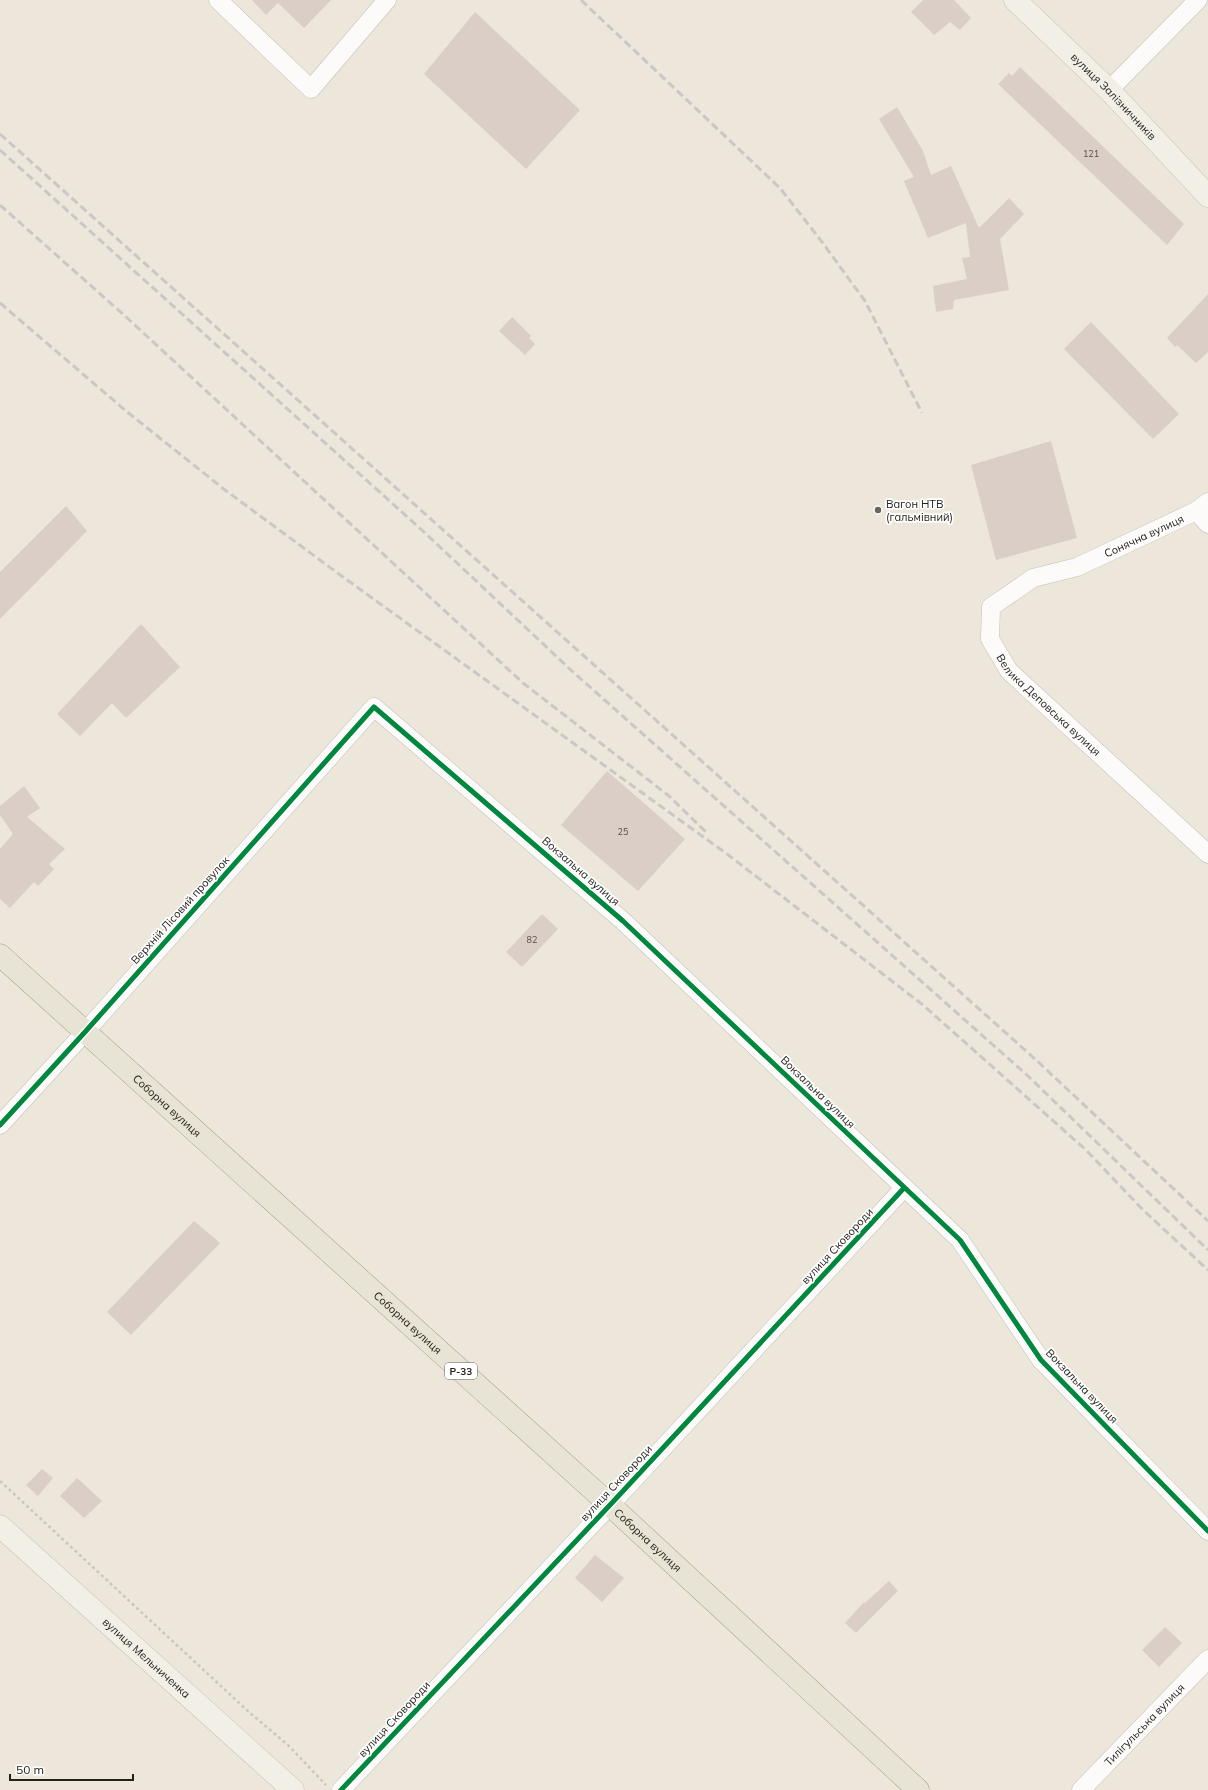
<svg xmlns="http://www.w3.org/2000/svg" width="1208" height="1790" font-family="Mulish,sans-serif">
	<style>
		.building { fill: #dbcec7 }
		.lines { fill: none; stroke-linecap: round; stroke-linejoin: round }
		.street-casing { stroke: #c4c0b7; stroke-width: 19 }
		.secondary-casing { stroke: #c4c0b7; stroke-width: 23 }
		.primary-casing { stroke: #a8a183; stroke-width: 23 }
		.path { stroke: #c9c7c1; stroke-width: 2.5; stroke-dasharray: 3 3; stroke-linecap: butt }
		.street { stroke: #fcfbfa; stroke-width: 18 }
		.secondary { stroke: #f2efe7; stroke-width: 22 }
		.primary { stroke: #e8e4d5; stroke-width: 22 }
		.rail { stroke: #cac8c5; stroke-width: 3; stroke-dasharray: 8 4; stroke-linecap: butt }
		.cycleway-casing { stroke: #fff; stroke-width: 8 }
		.cycleway { stroke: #00873e; stroke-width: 5 }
		.poi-dot { fill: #6a665e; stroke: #fff; stroke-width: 1.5 }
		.labels { text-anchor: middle; stroke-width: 3.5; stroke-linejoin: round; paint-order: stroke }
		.number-label { font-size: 9px; fill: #544e47 }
		.shield { fill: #fff; stroke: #66645f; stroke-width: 1 }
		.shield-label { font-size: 10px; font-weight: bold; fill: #24211a }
		.street-label { font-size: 11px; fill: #24211a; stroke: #fff }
		.poi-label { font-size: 11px; fill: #24211a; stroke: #fff; text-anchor: start }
	</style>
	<rect width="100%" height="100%" fill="#ece6db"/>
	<g class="building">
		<polygon points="252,0 331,0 304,28 278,3 266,15"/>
		<polygon points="923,0 954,0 971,18 960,30 950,22 934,35 911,12"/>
		<polygon points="475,12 580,110 526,169 424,74"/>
		<polygon points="1020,67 1184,224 1167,245 998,84 1009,73 1012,76"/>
		<polygon points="897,107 923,151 931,175 951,166 979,228 1009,198 1024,214 1000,239 1009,290 954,300 953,309 936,312 933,286 967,279 962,258 970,257 966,223 928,238 904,181 914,177 879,119"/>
		<polygon points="1208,294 1208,352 1196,363 1177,345 1175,347 1167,338"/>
		<polygon points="512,317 531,336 529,338 535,344 525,355 499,331"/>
		<polygon points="1091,322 1179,414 1153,439 1064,349"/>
		<polygon points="1051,441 1077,538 996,560 971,465"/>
		<polygon points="66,506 87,531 0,619 0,572"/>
		<polygon points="141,624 180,667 126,718 112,703 80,736 57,714"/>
		<polygon points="607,771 685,839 638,891 561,825"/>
		<polygon points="24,786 40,808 27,817 65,849 49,864 54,869 38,886 34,882 10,908 0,899 0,849 13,834 0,815 0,806"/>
		<polygon points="542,914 558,929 522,967 506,952"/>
		<polygon points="194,1221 220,1243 131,1335 107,1312"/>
		<polygon points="42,1469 53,1478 38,1496 26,1485"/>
		<polygon points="77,1478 102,1501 84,1518 60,1496"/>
		<polygon points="595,1555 624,1578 602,1602 575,1578"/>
		<polygon points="889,1581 898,1591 856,1633 845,1623 864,1602 865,1603"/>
		<polygon points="1165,1627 1182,1643 1159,1667 1142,1650"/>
	</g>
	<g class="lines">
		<defs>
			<g id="street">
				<polyline points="218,0 311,89 387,0"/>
				<polyline points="1109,90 1198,0"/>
				<path id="s1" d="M1208 502 1196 511 1077 567 1033 578 991 607 990 639 1009 671 1208 854"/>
				<polyline points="1196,511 1208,524"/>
				<polyline points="0,1125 85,1032 374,707 623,921 960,1240 1041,1360 1208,1531"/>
				<polyline points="341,1790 610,1505 904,1188"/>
				<path id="s2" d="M1081 1790 1208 1659"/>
			</g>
			<g id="secondary">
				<path id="s3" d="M1015 0 1109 90 1208 196"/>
				<path id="s4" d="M0 1526 293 1790"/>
			</g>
			<g id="primary">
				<path id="s5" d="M0 955 610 1505 918 1790"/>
			</g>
		</defs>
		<use href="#street" class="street-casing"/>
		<use href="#secondary" class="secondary-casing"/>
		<use href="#primary" class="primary-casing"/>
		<polyline class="path" points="0,1481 250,1713 288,1745 326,1785"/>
		<use href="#street" class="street"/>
		<use href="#secondary" class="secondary"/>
		<use href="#primary" class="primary"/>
		<g class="rail">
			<polyline points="581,0 780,188 822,242 865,301 922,413"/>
			<polyline points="0,134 1035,1059 1208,1221"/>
			<polyline points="0,150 424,532 573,672 1028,1076 1208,1250"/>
			<polyline points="0,205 125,316 523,683 669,796 707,833"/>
			<polyline points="0,303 126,411 225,490 343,577 727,854 923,1005 1086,1150 1143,1210 1208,1270"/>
		</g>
		<defs>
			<g id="cycleway">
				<polyline points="0,1125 85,1032 374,707 623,921 960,1240 1041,1360 1208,1531"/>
				<polyline points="341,1790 610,1505 904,1188"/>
			</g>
		</defs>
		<use href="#cycleway" class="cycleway-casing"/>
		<use href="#cycleway" class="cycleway"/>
	</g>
	<circle class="poi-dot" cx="878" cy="510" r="4"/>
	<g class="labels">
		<g class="number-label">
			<text x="1091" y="157">121</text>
			<text x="623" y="835">25</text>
			<text x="532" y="943">82</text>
		</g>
		<rect class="shield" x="445" y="1363" width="32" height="16" rx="3"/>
		<g class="shield-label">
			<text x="461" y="1375">Р-33</text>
		</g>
		<g class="street-label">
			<text dy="4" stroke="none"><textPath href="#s3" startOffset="138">вулиця Залізничників</textPath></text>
			<text transform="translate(1144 536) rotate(-25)" y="4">Сонячна вулиця</text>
			<text dy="4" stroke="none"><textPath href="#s1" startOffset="364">Велика Деповська вулиця</textPath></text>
			<text transform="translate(581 871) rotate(41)" y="4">Вокзальна вулиця</text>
			<text transform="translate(180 910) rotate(-48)" y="4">Верхній Лісовий провулок</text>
			<text transform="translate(818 1092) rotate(44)" y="4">Вокзальна вулиця</text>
			<text dy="4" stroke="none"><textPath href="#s5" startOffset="225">Соборна вулиця</textPath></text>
			<text transform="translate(837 1246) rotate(-47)" y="4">вулиця Сковороди</text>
			<text dy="4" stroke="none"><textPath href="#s5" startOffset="549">Соборна вулиця</textPath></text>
			<text transform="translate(1082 1386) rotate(46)" y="4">Вокзальна вулиця</text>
			<text transform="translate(616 1483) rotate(-47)" y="4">вулиця Сковороди</text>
			<text dy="4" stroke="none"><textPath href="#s5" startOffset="873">Соборна вулиця</textPath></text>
			<text dy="4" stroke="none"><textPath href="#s4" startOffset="197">вулиця Мельниченка</textPath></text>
			<text transform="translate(394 1719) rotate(-47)" y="4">вулиця Сковороди</text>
			<text dy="4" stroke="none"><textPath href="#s2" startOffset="91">Тилігульська вулиця</textPath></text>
		</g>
		<g class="poi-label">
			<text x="886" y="508">Вагон НТВ<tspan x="886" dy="13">(гальмівний)</tspan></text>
		</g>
	</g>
	<path d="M10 1774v6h123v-6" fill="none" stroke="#24211a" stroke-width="2"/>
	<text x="16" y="1774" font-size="12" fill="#24211a" stroke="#ffffff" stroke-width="3" paint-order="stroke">50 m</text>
</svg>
